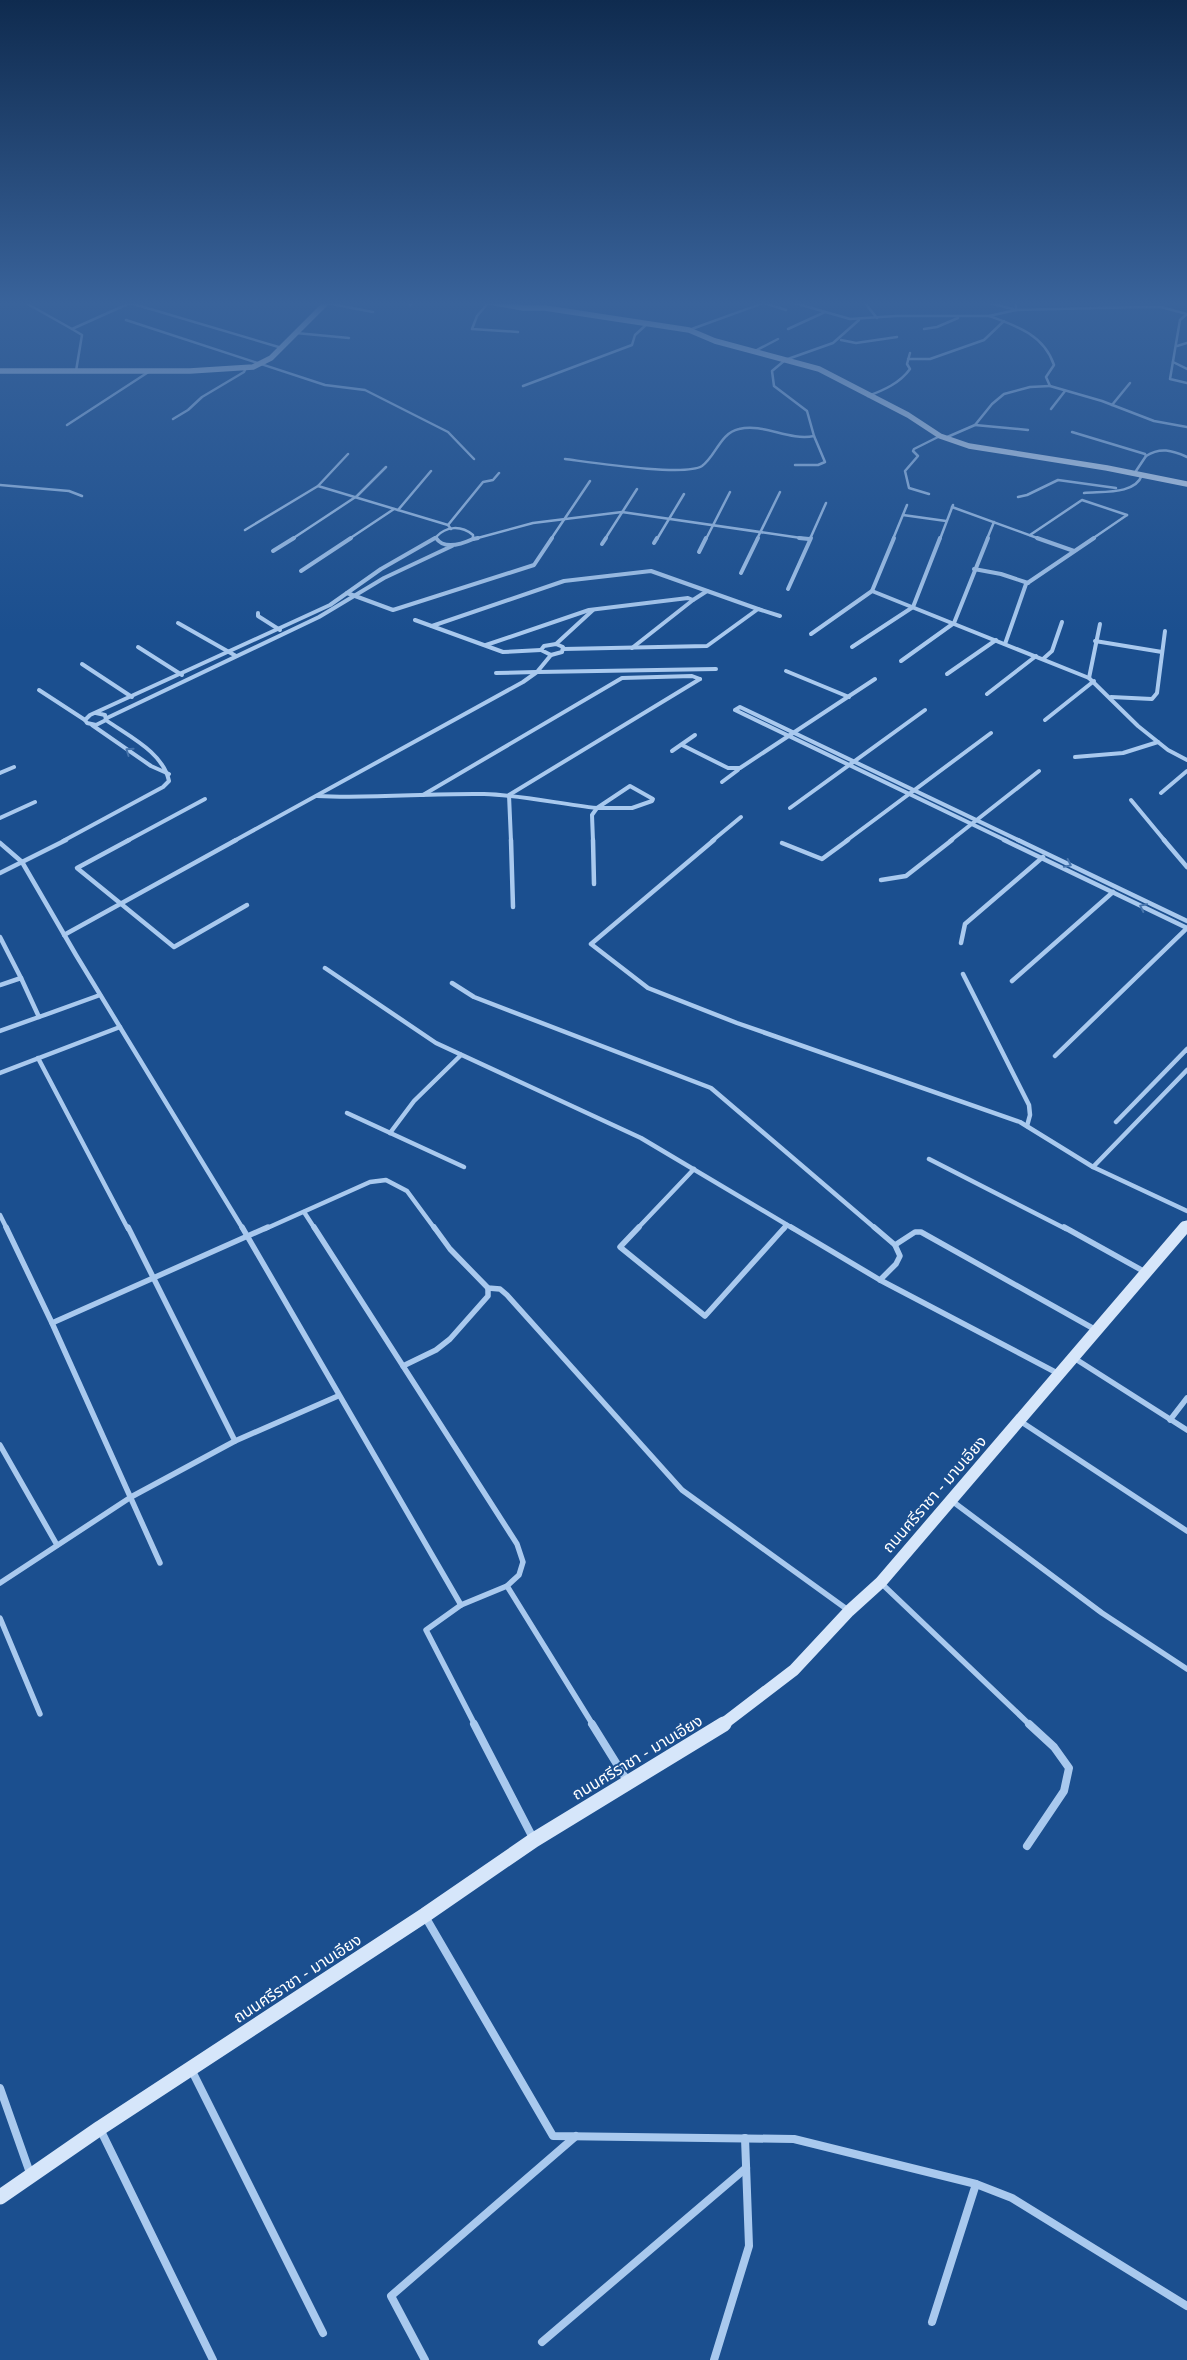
<svg xmlns="http://www.w3.org/2000/svg" width="1187" height="2360" font-family="Arial,'Noto Sans Thai',sans-serif">
	<style>
		.lines { fill: none; stroke-linecap: round; stroke-linejoin: round }
		.street-far4 { stroke: #a9c9ee; stroke-width: 2.5 }
		.street-far3 { stroke: #a9c9ee; stroke-width: 4 }
		.street-far2 { stroke: #a9c9ee; stroke-width: 4.5 }
		.street-far1 { stroke: #a9c9ee; stroke-width: 5.5 }
		.street { stroke: #a9c9ee; stroke-width: 8 }
		.secondary-far3 { stroke: #d6e6fa; stroke-width: 5.5 }
		.secondary-far2 { stroke: #d6e6fa; stroke-width: 9 }
		.secondary-far1 { stroke: #d6e6fa; stroke-width: 12 }
		.secondary { stroke: #d6e6fa; stroke-width: 15 }
		.oneway { stroke: #4674ac }
		.labels { text-anchor: middle; stroke-width: 4; stroke-linejoin: round; paint-order: stroke }
		.near-street-label { font-size: 16px; fill: #fff; stroke: #1b4f8f }
	</style>
	<rect width="100%" height="100%" fill="#1b4f8f"/>
	<g class="lines">
		<g class="street-far4">
			<polyline points="24,302 72,329"/>
			<polyline points="489,302 477,316 472,329 518,332"/>
			<polyline points="791,302 850,319 896,316 989,316 1016,310 1140,307 1161,307 1187,314"/>
			<polyline points="864,302 877,318"/>
			<polyline points="985,302 1013,309"/>
			<polyline points="1016,302 1016,310"/>
			<polyline points="326,303 373,312"/>
			<polyline points="764,303 786,310"/>
			<polyline points="410,305 413,302"/>
			<polyline points="1187,314 1180,320 1170,379 1187,383"/>
			<path d="M989 316C1017 326 1044 335 1054 365L1046 377 1050 386 1102 401 1154 421 1187 427"/>
			<polyline points="126,320 325,385 365,390 448,432 474,459"/>
			<polyline points="788,329 825,312"/>
			<polyline points="924,329 937,327 958,318"/>
			<polyline points="689,330 766,302"/>
			<polyline points="296,333 349,338"/>
			<polyline points="841,340 856,343 897,337"/>
			<polyline points="1177,346 1187,343"/>
			<polyline points="753,352 778,339"/>
			<polyline points="908,359 930,359 984,340 1004,321"/>
			<polyline points="785,360 833,343 859,320"/>
			<polyline points="1173,362 1187,369"/>
			<polyline points="76,371 82,335 72,329 130,303 282,348"/>
			<polyline points="523,386 632,345 635,335 647,324"/>
			<path d="M868 396C884 390 900 383 910 369L907 364 910 353"/>
			<polyline points="1112,405 1130,383"/>
			<polyline points="1051,409 1065,391"/>
			<polyline points="173,419 188,410 202,397 244,372 246,368"/>
			<polyline points="67,425 150,371"/>
			<polyline points="975,425 1028,430"/>
			<polyline points="1072,432 1145,454 1146,456 1134,474"/>
			<polyline points="945,438 975,425 992,404 1004,394 1030,387 1050,386"/>
			<path d="M1146 456C1160 447 1172 450 1187 457"/>
			<path d="M565 459C589 462 685 477 702 466 716 456 720 433 739 429 764 423 788 441 814 436L807 411 774 386 772 371 784 361"/>
			<polyline points="795,465 818,465 825,462 814,436"/>
			<polyline points="0,485 69,491 82,496"/>
			<polyline points="318,486 448,525 451,529"/>
			<path d="M1084 493C1102 491 1135 495 1142 475"/>
			<polyline points="929,494 909,488 905,471 918,456 913,451 914,449 940,436"/>
			<polyline points="1018,497 1027,495 1058,480 1116,488"/>
			<polyline points="952,507 1040,539"/>
			<polyline points="398,510 431,471"/>
			<polyline points="903,515 946,521"/>
			<polyline points="448,525 483,482 493,480 499,473"/>
			<polyline points="245,530 318,486 348,454"/>
			<polyline points="1030,535 1082,500 1127,515"/>
			<polyline points="292,539 357,496 386,467"/>
			<polyline points="349,539 394,509"/>
			<polyline points="433,539 436,537"/>
			<path d="M437 539 436 537C446 526 461 525 473 535V539"/>
			<polyline points="474,539 533,523 622,512 808,539"/>
			<polyline points="551,539 590,481"/>
			<polyline points="605,539 637,489"/>
			<polyline points="657,539 684,494"/>
			<polyline points="706,539 730,492"/>
			<polyline points="757,539 780,492"/>
			<polyline points="810,539 826,503"/>
			<polyline points="893,539 907,505"/>
			<polyline points="940,539 953,505"/>
			<polyline points="987,539 994,522"/>
			<polyline points="1092,539 1127,515"/>
		</g>
		<g class="street-far3">
			<path d="M436 538C444 550 462 544 473 539"/>
			<polyline points="799,538 809,539"/>
			<polyline points="1037,538 1074,551"/>
			<polyline points="473,539 478,538"/>
			<polyline points="654,543 657,538"/>
			<polyline points="602,544 606,538"/>
			<polyline points="273,551 294,538"/>
			<polyline points="699,552 706,538"/>
			<polyline points="974,569 1001,574 1028,583"/>
			<polyline points="301,571 351,538"/>
			<polyline points="741,573 758,538"/>
			<polyline points="788,589 811,538"/>
			<polyline points="872,591 1089,678 1138,726 1168,750 1187,760"/>
			<polyline points="347,593 393,610 534,565 552,538"/>
			<polyline points="258,613 258,616 280,630"/>
			<polyline points="415,620 503,652 541,650"/>
			<polyline points="178,623 236,656"/>
			<polyline points="432,626 564,581 651,571 758,609"/>
			<polyline points="811,634 872,591 894,538"/>
			<polyline points="1095,641 1162,652"/>
			<polyline points="556,644 593,610"/>
			<polygon points="556,644 563,647 562,652 551,655 541,650 544,646"/>
			<polyline points="1005,644 1026,584 1094,538"/>
			<polyline points="486,645 589,610 688,598 693,600 707,591"/>
			<polyline points="138,647 182,675"/>
			<polyline points="852,647 913,607 940,538"/>
			<polyline points="632,648 693,600"/>
			<polyline points="563,649 707,646 758,609 780,616"/>
			<polyline points="1043,659 1052,651 1062,622"/>
			<polyline points="901,661 954,623 988,538"/>
			<polyline points="82,664 132,697"/>
			<polyline points="786,671 849,697"/>
			<polyline points="538,672 716,669"/>
			<polyline points="496,673 536,672"/>
			<polyline points="947,674 996,640"/>
			<polyline points="1089,678 1100,624"/>
			<polyline points="39,690 85,720"/>
			<polyline points="987,694 1036,656"/>
			<polyline points="1111,697 1152,699 1157,693 1165,631"/>
			<polyline points="96,713 105,715 106,720 96,725 87,723 85,720 90,715 330,605 381,569 435,538"/>
			<polyline points="107,718 319,617 384,578 452,546"/>
			<polyline points="1045,720 1094,681"/>
			<polyline points="92,725 151,766 169,774"/>
			<polyline points="682,745 728,768 740,768 875,679"/>
			<polyline points="672,751 695,735"/>
			<polyline points="1075,757 1123,753 1158,742"/>
			<polyline points="0,773 14,767"/>
			<polyline points="722,782 738,770"/>
			<polygon points="630,786 653,799 652,801 632,808 597,808"/>
			<polyline points="1161,793 1187,771"/>
			<polyline points="423,795 622,678 692,676 700,679"/>
			<path d="M317 796C373 799 428 793 484 794 522 795 559 804 597 808"/>
			<polyline points="1131,800 1165,841"/>
			<polyline points="790,808 925,710"/>
			<polyline points="0,818 35,802"/>
			<path d="M63 841 163 787 169 781C163 752 128 736 106 720"/>
			<polyline points="127,841 205,799"/>
			<polyline points="234,841 523,682 537,672 551,655"/>
			<polyline points="511,841 509,795 700,679"/>
			<polyline points="593,841 592,815 597,808"/>
			<polyline points="712,841 741,817"/>
			<polyline points="846,841 991,733"/>
			<polyline points="950,841 1039,771"/>
			<polyline points="1007,841 735,710 740,707 1020,841"/>
		</g>
		<g class="street-far2">
			<polyline points="129,840 77,868 174,947 247,905"/>
			<polyline points="511,840 513,907"/>
			<polyline points="593,840 594,884"/>
			<polyline points="714,840 591,944 648,988 737,1023 1020,1122 1093,1167 1187,1211"/>
			<polyline points="1004,840 1187,928"/>
			<polyline points="1018,840 1187,921"/>
			<polyline points="1164,840 1187,867"/>
			<polyline points="0,843 22,862 66,840"/>
			<polyline points="782,843 822,859 848,840"/>
			<polyline points="0,873 22,862 76,955 243,1229"/>
			<polyline points="881,880 906,876 952,840"/>
			<polyline points="64,935 236,840"/>
			<polyline points="0,937 21,978"/>
			<polyline points="961,943 965,924 1043,857"/>
			<polyline points="325,968 436,1043 641,1138 794,1229"/>
			<polyline points="963,974 1029,1105 1030,1115 1027,1126"/>
			<polyline points="1012,981 1113,892"/>
			<polyline points="452,983 474,997 711,1088 876,1229"/>
			<polyline points="0,985 21,978 39,1017 100,995"/>
			<polyline points="0,1031 39,1017"/>
			<polyline points="1055,1056 1187,928"/>
			<polyline points="38,1058 128,1229"/>
			<polyline points="0,1073 120,1027"/>
			<polyline points="347,1113 464,1167"/>
			<polyline points="1116,1122 1187,1049"/>
			<polyline points="390,1133 414,1101 461,1055"/>
			<polyline points="929,1159 1066,1229"/>
			<polyline points="1093,1167 1187,1070"/>
			<polyline points="304,1212 315,1229"/>
			<polyline points="0,1215 7,1229"/>
			<polyline points="265,1229 370,1182 386,1180 407,1191 435,1229"/>
			<polyline points="637,1229 694,1169"/>
			<polyline points="784,1229 787,1225"/>
		</g>
		<g class="street-far1">
			<polyline points="6,1227 52,1323 160,1563"/>
			<polyline points="128,1227 235,1441"/>
			<polyline points="242,1227 461,1605"/>
			<polyline points="314,1227 517,1544 523,1562 519,1575 507,1586 461,1605 426,1630 475,1725"/>
			<polyline points="434,1227 450,1249 488,1288 500,1289 507,1295 682,1490 848,1610"/>
			<polyline points="639,1227 620,1247 705,1316 785,1227"/>
			<polyline points="791,1227 880,1280 1059,1374"/>
			<polyline points="874,1227 895,1245 900,1256 896,1264 880,1280"/>
			<polyline points="1064,1227 1145,1272"/>
			<polyline points="895,1245 915,1232 921,1232 1096,1330"/>
			<polyline points="52,1323 268,1227"/>
			<polyline points="1074,1358 1187,1430"/>
			<polyline points="403,1366 436,1350 450,1339 488,1296 488,1288"/>
			<polyline points="1170,1420 1187,1398"/>
			<polyline points="1020,1421 1187,1531"/>
			<polyline points="0,1445 57,1545"/>
			<polyline points="952,1501 1102,1613 1187,1669"/>
			<polyline points="0,1583 131,1497 235,1441 338,1396"/>
			<polyline points="881,1583 1030,1725"/>
			<polyline points="507,1586 593,1725"/>
			<polyline points="0,1618 40,1714"/>
		</g>
		<g class="street">
			<polyline points="474,1724 533,1838"/>
			<polyline points="592,1724 628,1782"/>
			<polyline points="1027,1846 1064,1791 1069,1768 1054,1747 1029,1724"/>
			<polyline points="426,1918 553,2136 794,2139 976,2184 1012,2198 1187,2306"/>
			<polyline points="192,2071 323,2333"/>
			<polyline points="0,2088 30,2173"/>
			<polyline points="101,2131 213,2360"/>
			<polyline points="932,2322 976,2184"/>
			<polyline points="542,2342 746,2168"/>
			<polyline points="425,2360 391,2296 576,2136"/>
			<polyline points="714,2360 749,2246 745,2138"/>
		</g>
		<g class="secondary-far3">
			<polyline points="490,302 523,308 545,308 689,330 715,341 819,369 908,415 940,436 969,446 1107,468 1187,484"/>
			<polyline points="0,371 190,371 253,367 271,358 327,302"/>
		</g>
		<polyline class="secondary-far2" points="1184,1229 1187,1225"/>
		<polyline class="secondary-far1" points="722,1725 794,1670 849,1611 881,1582 1185,1227"/>
		<polyline class="secondary" points="0,2197 100,2128 425,1915 534,1840 724,1724"/>
	</g>
	<defs><path id="oneway-chevron" d="M-2-3.5L2.5 0L-2 3.5" fill="none" stroke-width="1.6" stroke-linecap="round" stroke-linejoin="round" transform="scale(1.25)"/></defs>
	<g class="oneway">
		<use href="#oneway-chevron" transform="translate(129 751) rotate(-145)"/>
		<use href="#oneway-chevron" transform="translate(1068 864) rotate(26)"/>
		<use href="#oneway-chevron" transform="translate(1143 907) rotate(-154)"/>
	</g>
	<linearGradient id="sky" x2="0" y2="1"><stop stop-color="#0f2b4f"/><stop offset="0.48" stop-color="#39639b"/><stop offset="1" stop-color="#39639b" stop-opacity="0"/></linearGradient>
	<rect width="1187" height="632" fill="url(#sky)"/>
	<g class="labels">
		<g class="near-street-label">
			<text transform="translate(934 1494) rotate(-49)" y="6">ถนนศรีราชา - มาบเอียง</text>
			<text transform="translate(637 1757) rotate(-31)" y="6">ถนนศรีราชา - มาบเอียง</text>
			<text transform="translate(297 1978) rotate(-33)" y="6">ถนนศรีราชา - มาบเอียง</text>
		</g>
	</g>
</svg>
